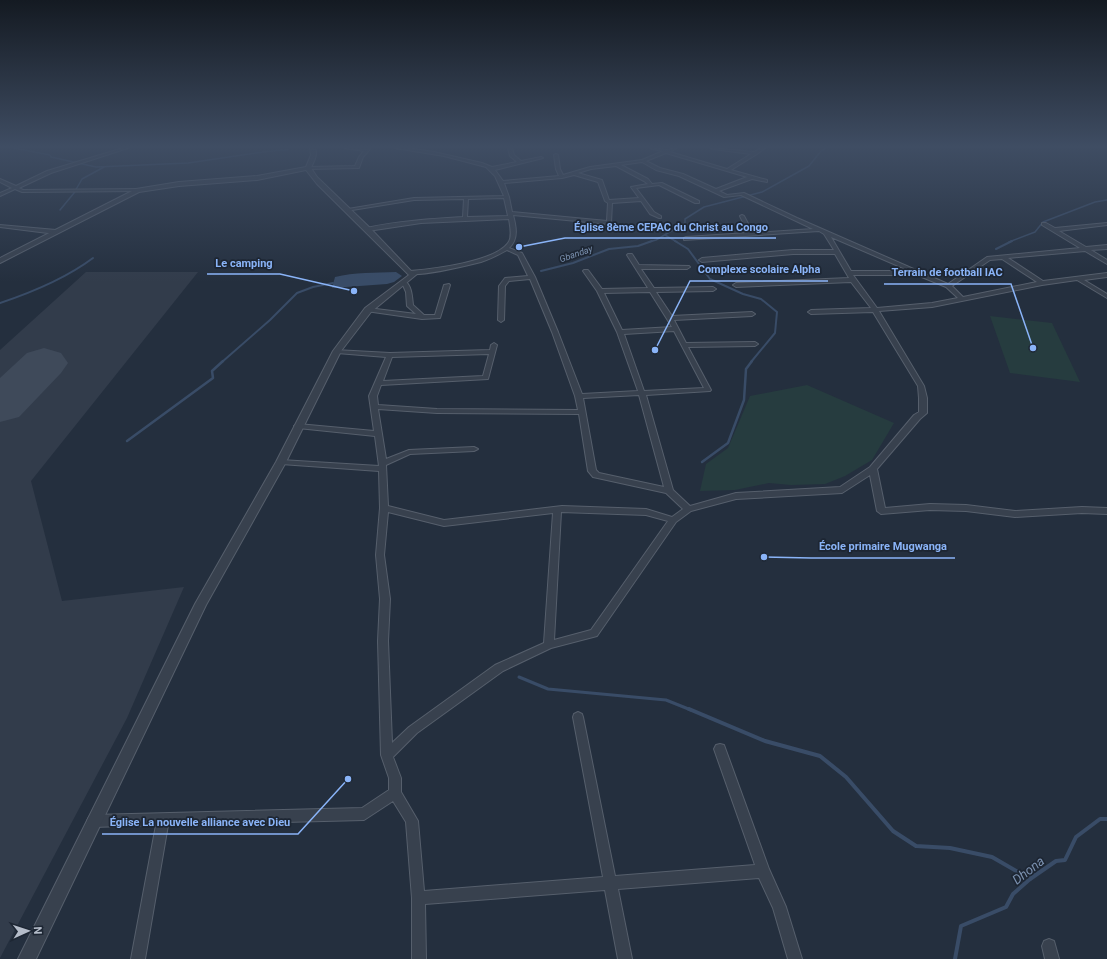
<svg xmlns="http://www.w3.org/2000/svg" width="1107" height="959" font-family="Roboto,sans-serif">
	<style>
		.airport { fill: #323c4b }
		.green { fill: #263c3f }
		.water { fill: #394c67 }
		.lines { fill: none; stroke-linecap: round; stroke-linejoin: round }
		.stream-far4 { stroke: #394c67; stroke-width: 1.5 }
		.stream-far3 { stroke: #394c67; stroke-width: 2 }
		.stream-far2 { stroke: #394c67; stroke-width: 2.5 }
		.stream-far1 { stroke: #394c67; stroke-width: 3 }
		.stream { stroke: #394c67; stroke-width: 4 }
		.runway { fill: #3f4a5a; fill-rule: evenodd }
		.minor-casing { stroke: #565f6c; stroke-width: 2 }
		.tertiary-casing { stroke: #565f6c; stroke-width: 2 }
		.minor { fill: #38414e; fill-rule: evenodd }
		.tertiary { fill: #38414e; fill-rule: evenodd }
		.labels { text-anchor: middle; stroke-width: 3.5; stroke-linejoin: round; paint-order: stroke }
		.far-water-label { font-size: 9px; font-style: italic; fill: #7c92b1; stroke: #1d2633 }
		.near-water-label { font-size: 13px; font-style: italic; fill: #7c92b1; stroke: #1d2633 }
		.leader { fill: none; stroke: #8ab4f8; stroke-width: 1.5 }
		.callout-dot { fill: #8ab4f8; stroke: #1d2633; stroke-width: 1.5 }
		.callout-label { font-size: 11px; text-anchor: middle; font-weight: bold; fill: #8ab4f8; stroke: #1d2633; stroke-width: 3.5; stroke-linejoin: round; paint-order: stroke }
	</style>
	<rect width="100%" height="100%" fill="#242f3e"/>
	<polygon class="airport" points="86,272 198,272 31,481 62,601 184,587 127,718 0,958 0,350"/>
	<g class="green">
		<polygon points="990,316 1052,323 1080,382 1010,373"/>
		<polygon points="807,385 894,423 872,460 845,476 825,484 791,485 769,483 735,490 700,491 706,464 728,448 750,396"/>
	</g>
	<path class="water" d="M396 272 402 276 394 282 387 284 332 288 335 277C354 272 376 273 396 272Z"/>
	<g class="lines">
		<g class="stream-far4">
			<polyline points="14,148 50,155 51,157 96,167 188,163 270,151 288,150"/>
			<polyline points="60,210 74,193 82,179 104,167"/>
			<polyline points="665,235 677,242"/>
			<polyline points="649,242 656,240 685,223 685,219 704,207 762,192 809,166 821,151 826,148"/>
			<polyline points="1009,242 1035,232 1043,222 1095,202 1107,200"/>
		</g>
		<g class="stream-far3">
			<polyline points="675,241 688,249 710,279 743,294 761,299 777,312 775,333 751,362"/>
			<polyline points="996,249 1012,241"/>
			<polyline points="541,271 573,263 609,249 638,246 652,241"/>
			<path d="M0 303C33 292 65 279 93 258"/>
			<polyline points="222,362 270,320 297,293 313,287 333,283"/>
		</g>
		<g class="stream-far2">
			<polyline points="127,441 213,378 212,371 223,361"/>
			<polyline points="702,462 728,443 744,400 746,369 752,361"/>
		</g>
		<polyline class="stream-far1" points="519,677 548,689 666,700 691,710"/>
		<g class="stream">
			<polyline points="689,709 765,741 820,756 846,777 893,831 916,846 950,848 992,857 1030,879"/>
			<polyline points="955,959 961,926 1006,907 1013,894 1030,879 1056,861 1065,860 1076,837 1100,819 1107,819"/>
		</g>
		<polygon class="runway" points="44,348 61,353 68,363 61,373 19,417 0,422 0,378 27,353"/>
		<defs>
			<g id="minor">
				<polygon points="123,148 128,148 51,173 19,188 23,190 138,189 140,190 140,191 22,192 15,189 0,196 0,193 12,188 0,182 0,179 16,186 47,171"/>
				<polygon points="345,148 371,148 363,157 359,168 308,169 306,168 308,167 355,166 359,157 364,151"/>
				<path d="M395 148H407L434 152 482 163 492 167 517 162 510 156 508 148H512L514 155 521 161 541 157 543 158 495 170 503 181 559 176 556 169 554 155 556 154 558 155 560 169 563 175 590 167 642 160 663 151 652 149 651 148 667 150 677 148 670 152 727 169 751 154 713 149 711 148 754 152 761 148H765L757 154 731 170 767 180V182L752 179 719 191 727 195 744 193 797 218 948 284 987 257 1080 248 1042 225V223H1046L1055 228 1107 223V225L1059 231 1086 247 1107 245V249L1091 250 1107 260V264L1085 251 1008 258 1043 281 1107 273V277L1084 280 1107 294V298L1077 280 1042 285 932 307 879 311 924 386 927 398V413L920 419 877 469 885 508 930 504 966 505 1015 511 1082 507 1107 508V514L1082 513 1015 517 966 511 930 510 881 514 877 511 870 475 842 493 736 499 691 511 676 522 597 636 551 648 503 671 417 733 393 757 401 778V792L418 821 424 891 603 877 573 717 574 714 578 712 582 714 583 717 615 876 755 865 714 749 716 745 720 744 724 745 769 869 786 907 802 959H788L773 908 759 878 618 889 632 959H618L605 890 425 904 426 959H412V898L406 822 393 801 364 820 168 825 145 959H131L156 825 93 827 89 825 87 821 89 817 93 815 362 808 389 790V778L381 755 378 641 380 599 376 555 380 508 379 471 281 464 277 462 281 460 379 466 375 436 298 428 294 426 298 424 374 431 369 396 386 357 337 353 334 351 335 350 390 353 490 350 491 345 494 343 497 345 488 379 381 385 377 396 378 405 437 409 578 410 575 396 552 332 530 279 509 281 505 286 504 320 501 322 498 320 499 286 505 278 528 276 518 255 507 250C498 255 490 259 481 262 469 265 416 278 407 273L410 271C433 269 494 262 508 243 513 237 510 226 509 219L421 223 368 231 366 230V228C398 221 430 219 463 217L464 199 414 200 346 211V209H348L414 198 504 196 495 176 486 167 444 156ZM666 153 747 177 716 189 683 174 660 168 646 161ZM642 162 656 170 679 176 724 197 741 195 813 229 753 233 744 216 742 215 740 216 748 233 686 237 684 238V240L819 231 824 234 834 250H793L702 258 699 260 702 262 793 254H835L849 278 736 283 733 285 736 287 851 282 871 308 811 310 808 312 811 314 873 312 918 386 919 398V412L914 415 870 467 840 487 736 493 690 506 673 490 646 395 710 391 711 390 688 347 755 346 758 344 755 342 686 343 674 320 752 316 755 314 752 312 672 316 656 292 713 291 716 289 713 287 654 288 641 269H687L690 267 689 266 639 265 632 254H628L627 255 648 288 602 289 588 270H584L583 271 597 291 617 332 638 391 582 394 558 332 535 277 522 253 509 248C519 239 516 226 513 215L609 224 611 223 612 203 641 201 650 214 659 218H661V216L654 212 636 188 659 185 695 203H699V201L662 183 652 184 648 179 621 165ZM616 166 644 181 648 184 631 187 639 198 609 200 602 180 578 173 591 169ZM574 175 598 182 605 201 608 203 607 221 512 212 509 197 504 183 562 178ZM504 198 508 216 467 217 468 199ZM831 237 910 271H851ZM1002 259 1037 282 963 297 952 286 990 260ZM853 275H917L946 287 958 298 932 303 877 308ZM650 292 672 327 622 330 604 293ZM674 331 704 388 644 391 624 334ZM489 354 483 376 383 381 392 357ZM639 395 664 487 599 473 596 470 583 398ZM378 409 437 413 579 414 588 471 593 477 666 493 683 509 672 517 646 509 562 506 444 520 388 506 386 465 410 454 474 451 478 449 474 447 409 450 386 459ZM388 512 444 526 553 513 544 643 495 665 409 727 392 743 388 641 390 599 384 555ZM561 512 646 515 668 521 591 630 554 640Z"/>
				<polygon points="0,225 56,230 59,232 56,234 0,227"/>
				<path d="M405 281C412 286 412 297 413 305L424 315H435L444 285 449 284 450 285 440 318 422 319 366 311V309L368 308 416 314 407 306 406 292 402 283Z"/>
				<polygon points="1049,939 1054,941 1059,959 1045,959 1042,946 1044,941"/>
			</g>
			<path id="tertiary" d="M310 148H315C318 155 314 161 311 168L317 177 370 228 412 272 417 274 371 312 341 351 286 462 206 605 36 959H18L195 604 276 462 333 351 365 308 409 275 317 184 306 170 257 180 179 186 139 192 2 262 0 263V258L136 189 179 182 257 176 306 167 311 155Z"/>
		</defs>
		<use href="#minor" class="minor-casing"/>
		<use href="#tertiary" class="tertiary-casing"/>
		<use href="#minor" class="minor"/>
		<use href="#tertiary" class="tertiary"/>
	</g>
	<linearGradient id="sky" x2="0" y2="1"><stop stop-color="#141a22"/><stop offset="0.52" stop-color="#3f4d63"/><stop offset="1" stop-color="#3f4d63" stop-opacity="0"/></linearGradient>
	<rect width="1107" height="282" fill="url(#sky)"/>
	<g class="labels">
		<g class="far-water-label">
			<text transform="translate(576 254) rotate(-19)" y="3">Gbanday</text>
		</g>
		<g class="near-water-label">
			<text transform="translate(1028 870) rotate(-38)" y="5">Dhona</text>
		</g>
	</g>
	<path class="leader" d="M519 247L565 238H776M354 291L280 274H207M655 350L690 281H828M1033 348L1011 284H884M764 557L811 558H955M348 779L298 834H102"/>
	<g class="callout-dot">
		<circle cx="519" cy="247" r="4"/>
		<circle cx="354" cy="291" r="4"/>
		<circle cx="655" cy="350" r="4"/>
		<circle cx="1033" cy="348" r="4"/>
		<circle cx="764" cy="557" r="4"/>
		<circle cx="348" cy="779" r="4"/>
	</g>
	<g class="callout-label">
		<text x="671" y="231">Église 8ème CEPAC du Christ au Congo</text>
		<text x="244" y="267">Le camping</text>
		<text x="759" y="273">Complexe scolaire Alpha</text>
		<text x="947" y="276">Terrain de football IAC</text>
		<text x="883" y="550">École primaire Mugwanga</text>
		<text x="200" y="826">Église La nouvelle alliance avec Dieu</text>
	</g>
	<g transform="translate(28 931) rotate(87)" stroke="#1d2633" stroke-width="3" paint-order="stroke">
	<path d="M0-3L7 15L0 10L-7 15Z" fill="#b4bcc9"/>
	<text y="-6" font-size="11" font-weight="bold" text-anchor="middle" fill="#b4bcc9">N</text>
	</g>
</svg>
